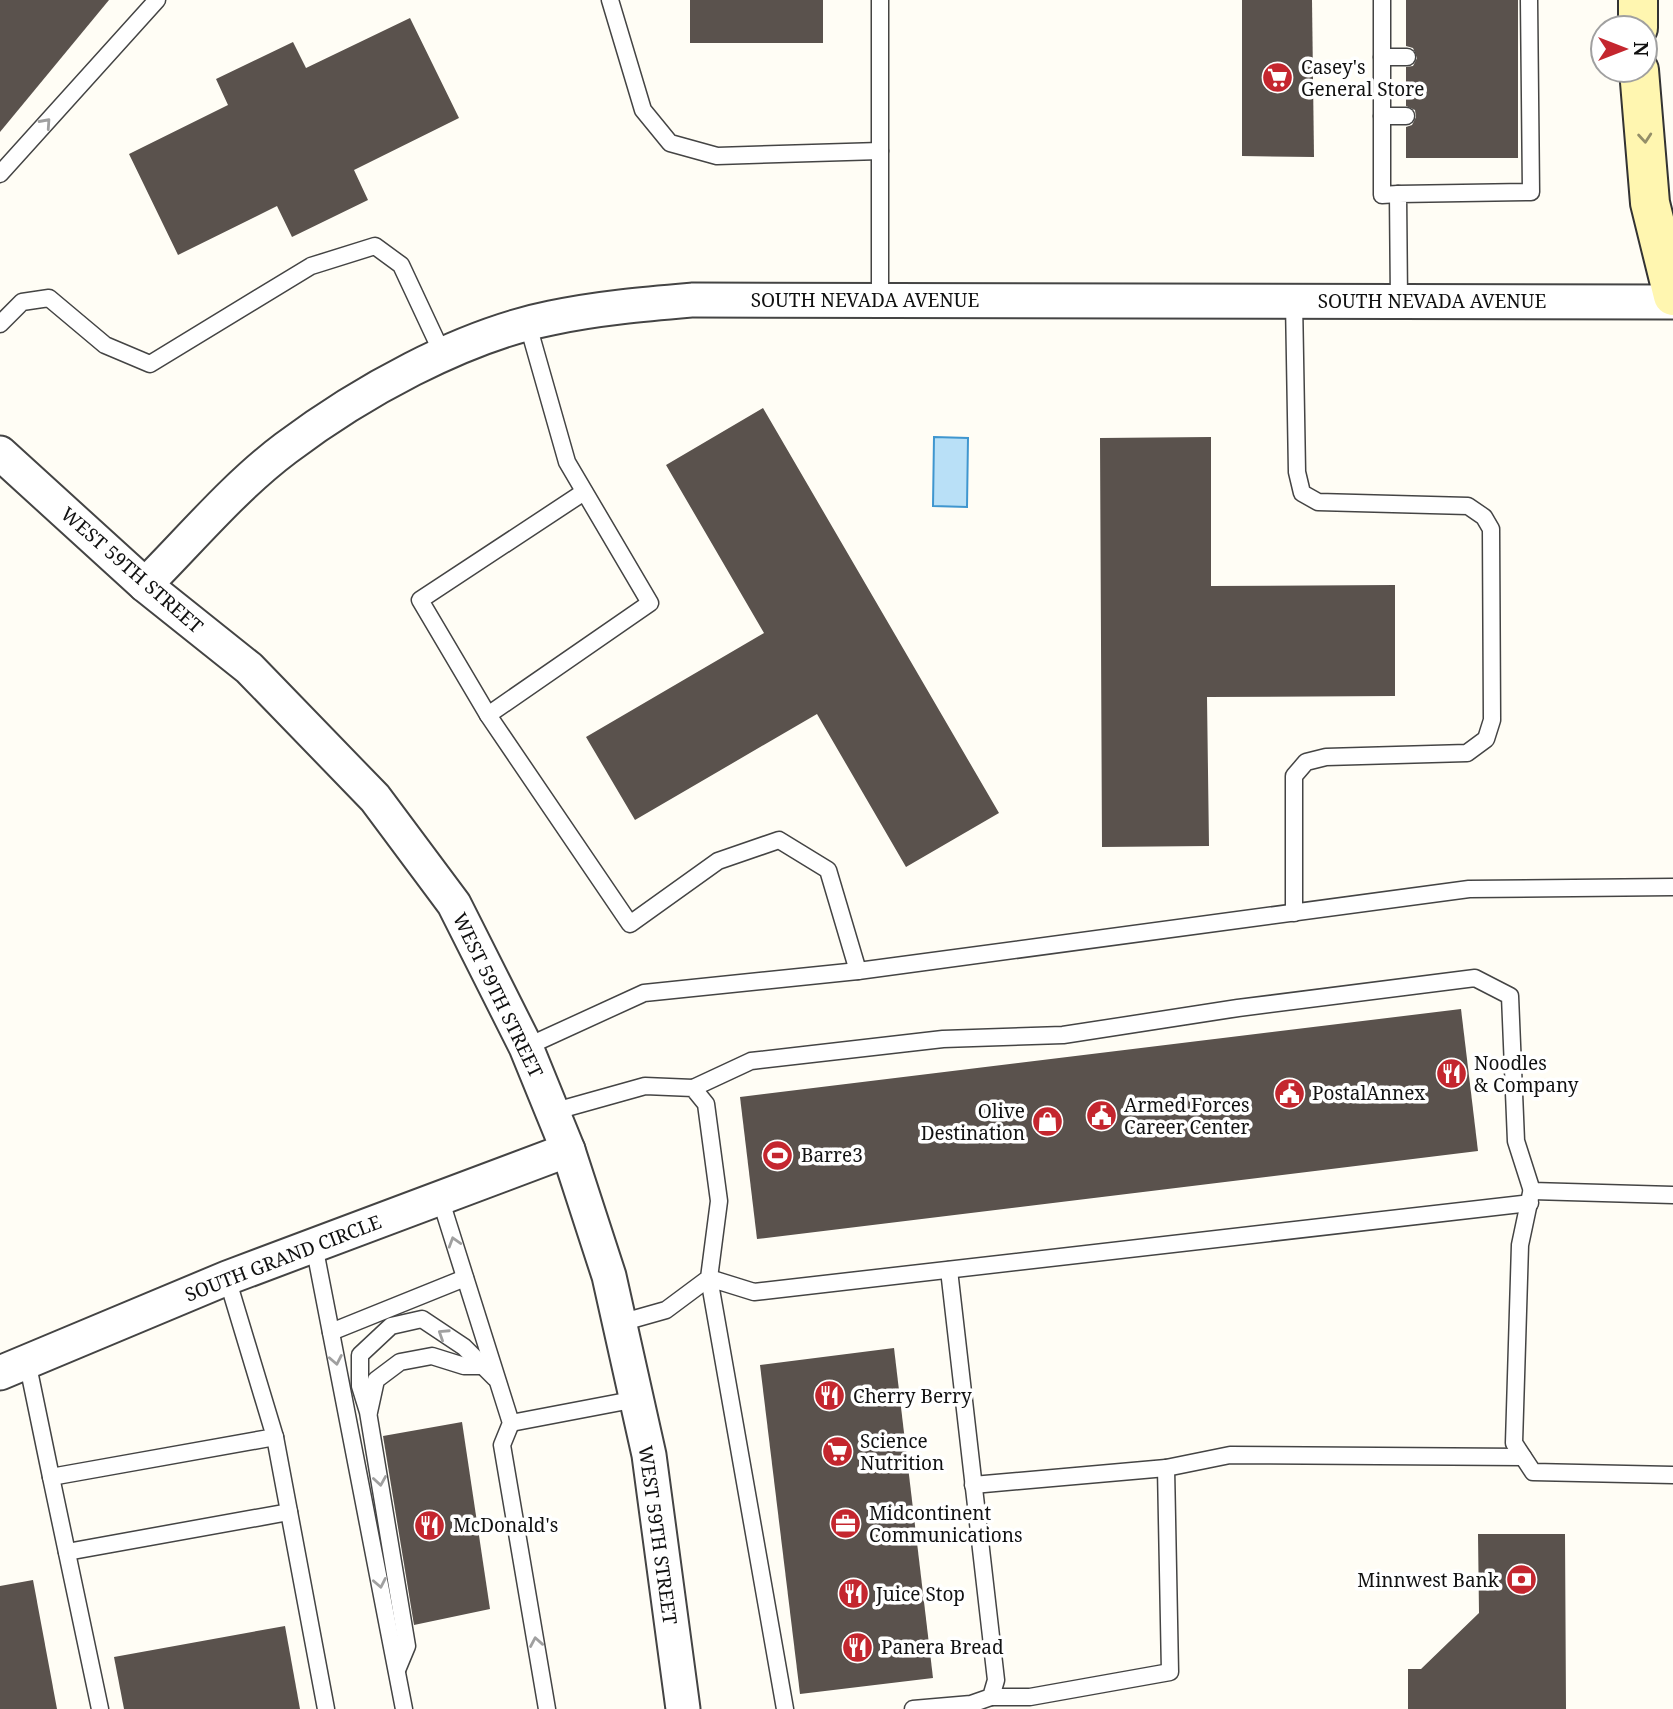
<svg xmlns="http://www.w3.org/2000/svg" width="1673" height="1709" font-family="'Noto Serif',serif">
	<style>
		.water { fill: #b9e0f7; stroke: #3f96cf; stroke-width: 2 }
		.building { fill: #5a524d }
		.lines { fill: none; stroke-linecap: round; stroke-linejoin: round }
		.service-casing { stroke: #444; stroke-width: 19 }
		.minor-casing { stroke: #444; stroke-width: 37 }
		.secondary-casing { stroke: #333; stroke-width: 42 }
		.service { stroke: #fff; stroke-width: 16 }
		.minor { stroke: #fff; stroke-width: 33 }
		.secondary { stroke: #fff6b0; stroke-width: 38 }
		.oneway { stroke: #a0a0a0 }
		.oneway2 { stroke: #948f68 }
		.labels { text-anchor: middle; stroke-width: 7; stroke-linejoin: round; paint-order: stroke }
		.poi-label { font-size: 19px; fill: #111; stroke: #fff; text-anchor: start }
		.street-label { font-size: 19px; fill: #111; stroke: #fff }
	</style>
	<rect width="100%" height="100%" fill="#fffdf5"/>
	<polygon class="water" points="934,437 968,438 967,507 933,506"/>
	<g class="building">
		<polygon points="0,0 109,0 0,132"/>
		<rect x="690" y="0" width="133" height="43"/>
		<polygon points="1242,0 1312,0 1314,157 1242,156"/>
		<polygon points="1406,0 1518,0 1518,158 1406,158 1406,127 1412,125 1416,117 1415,110 1406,106 1406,67 1413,66 1417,58 1413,48 1406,46"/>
		<polygon points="410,18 459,118 354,170 368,200 292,237 277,206 178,255 129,154 228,105 216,79 293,42 306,68"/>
		<polygon points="763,408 999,813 906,867 817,714 635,820 586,737 764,633 666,465"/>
		<polygon points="1211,437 1211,586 1395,585 1395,696 1207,697 1209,846 1102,847 1100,438"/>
		<polygon points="1461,1009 1478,1151 757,1239 740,1097"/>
		<polygon points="894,1348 933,1678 800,1694 760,1365"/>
		<polygon points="462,1422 490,1609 414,1625 383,1436"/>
		<polygon points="1478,1534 1565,1534 1566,1709 1408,1709 1408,1669 1421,1669 1479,1613"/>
		<polygon points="33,1580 57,1709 0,1709 0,1586"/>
		<polygon points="285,1626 300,1709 124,1709 114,1657"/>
	</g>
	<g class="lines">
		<defs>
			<g id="service">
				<polyline points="610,0 643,110 670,143 717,156 880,151"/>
				<polyline points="880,0 880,300"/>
				<polyline points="1382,0 1382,195 1398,194"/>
				<polyline points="1382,57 1407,57"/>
				<polyline points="1382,116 1406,116"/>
				<polyline points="0,174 157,0"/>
				<polyline points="1294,301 1297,472 1302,493 1318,502 1468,506 1484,517 1491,529 1492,720 1486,739 1467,753 1326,757 1306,762 1294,776 1294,913"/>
				<polyline points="1399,301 1398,194 1531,192 1529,0"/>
				<polyline points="0,324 22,302 49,298 105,345 150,364 311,266 375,246 401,265 444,357"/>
				<polyline points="528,325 567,462 650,603 488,715 630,924 718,861 779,840 828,870 858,971"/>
				<polyline points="488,715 420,600 584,492"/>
				<polyline points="526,1047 644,993 858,971 1469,889 1673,887"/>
				<polyline points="693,1088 751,1061 943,1039 1063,1035 1238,1008 1475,978 1510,996 1516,1141 1532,1191 1673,1195"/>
				<polyline points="552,1112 645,1086 693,1088 706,1104 719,1201 709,1278 666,1310 620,1323"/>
				<polyline points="1531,1193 1520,1245 1514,1443 1533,1472 1673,1475"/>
				<polyline points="440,1198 511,1423 502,1445 547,1709"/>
				<polyline points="314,1245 404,1709"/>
				<polyline points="331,1332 465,1278"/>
				<polyline points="27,1361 51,1477 275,1437 227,1278"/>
				<polyline points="369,1412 376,1380 400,1362 432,1356 464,1366 480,1366"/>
				<polyline points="511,1423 637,1399"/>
				<polyline points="275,1437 326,1709"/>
				<polyline points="51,1477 100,1709"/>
				<polyline points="973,1485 1166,1468"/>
				<polyline points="67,1552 289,1512"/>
				<polyline points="397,1670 407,1646 368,1412 360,1386 360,1355 391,1326 422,1319 464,1347 495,1378"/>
				<polyline points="991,1697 1030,1697 1170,1672 1166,1468 1230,1455 1523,1457"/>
				<polyline points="785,1709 709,1278 754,1292 1530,1203"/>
				<polyline points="913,1709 971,1704 991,1697 996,1680 949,1270"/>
			</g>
			<g id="minor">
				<polyline points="0,453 145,585 249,668 375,798 454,904 526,1047 568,1150 609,1276 649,1455 683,1709"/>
				<path d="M145 585C191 539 234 487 286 448 359 393 461 336 551 318 598 308 646 304 693 300L1673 302"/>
				<polyline points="0,1373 227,1278 568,1150"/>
			</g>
			<g id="secondary">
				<polyline points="1638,0 1638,28"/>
				<polyline points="1639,70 1650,203 1673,296"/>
			</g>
		</defs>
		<use href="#service" class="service-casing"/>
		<use href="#minor" class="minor-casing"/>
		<use href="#secondary" class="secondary-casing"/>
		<use href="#service" class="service"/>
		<use href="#minor" class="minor"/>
		<use href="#secondary" class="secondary"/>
	</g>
	<defs><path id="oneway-chevron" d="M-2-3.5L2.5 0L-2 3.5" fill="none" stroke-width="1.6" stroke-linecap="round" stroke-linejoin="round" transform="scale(1.75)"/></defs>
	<g class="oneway">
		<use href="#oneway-chevron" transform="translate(46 123) rotate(-48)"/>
		<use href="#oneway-chevron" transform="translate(454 1242) rotate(-107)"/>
		<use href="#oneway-chevron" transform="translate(443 1334) rotate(-147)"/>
		<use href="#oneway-chevron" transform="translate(336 1360) rotate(79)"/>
		<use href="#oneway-chevron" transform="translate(380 1481) rotate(81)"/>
		<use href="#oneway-chevron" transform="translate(380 1583) rotate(79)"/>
		<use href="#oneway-chevron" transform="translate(536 1642) rotate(-100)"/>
	</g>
	<use class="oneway2" href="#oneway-chevron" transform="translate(1645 138) rotate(85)"/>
	<defs>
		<symbol id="supermarket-disc" viewBox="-11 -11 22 22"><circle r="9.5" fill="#c4262e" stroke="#fff"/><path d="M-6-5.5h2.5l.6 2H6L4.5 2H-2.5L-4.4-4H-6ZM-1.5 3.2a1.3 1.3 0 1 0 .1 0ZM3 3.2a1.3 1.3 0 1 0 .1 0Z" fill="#fff"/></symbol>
		<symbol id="restaurant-disc" viewBox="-11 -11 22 22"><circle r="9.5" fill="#c4262e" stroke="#fff"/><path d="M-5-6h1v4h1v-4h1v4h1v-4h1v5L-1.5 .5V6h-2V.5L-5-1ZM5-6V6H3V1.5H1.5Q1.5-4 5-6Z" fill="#fff"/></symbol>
		<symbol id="civic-disc" viewBox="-11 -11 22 22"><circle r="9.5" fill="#c4262e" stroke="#fff"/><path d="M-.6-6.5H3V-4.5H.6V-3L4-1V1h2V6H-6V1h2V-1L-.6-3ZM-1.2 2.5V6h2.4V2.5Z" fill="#fff"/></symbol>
		<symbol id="shop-disc" viewBox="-11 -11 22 22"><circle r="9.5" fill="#c4262e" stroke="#fff"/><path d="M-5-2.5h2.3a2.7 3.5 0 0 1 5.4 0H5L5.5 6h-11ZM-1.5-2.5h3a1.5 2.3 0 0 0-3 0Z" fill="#fff"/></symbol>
		<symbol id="stadium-disc" viewBox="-11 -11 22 22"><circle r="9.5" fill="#c4262e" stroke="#fff"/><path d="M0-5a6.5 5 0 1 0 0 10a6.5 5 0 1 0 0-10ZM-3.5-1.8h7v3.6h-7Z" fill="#fff"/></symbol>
		<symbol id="office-disc" viewBox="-11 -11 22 22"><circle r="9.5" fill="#c4262e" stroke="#fff"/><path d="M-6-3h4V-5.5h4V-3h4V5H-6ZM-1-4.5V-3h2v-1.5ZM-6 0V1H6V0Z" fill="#fff"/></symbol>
		<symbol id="bank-disc" viewBox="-11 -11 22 22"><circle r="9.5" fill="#c4262e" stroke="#fff"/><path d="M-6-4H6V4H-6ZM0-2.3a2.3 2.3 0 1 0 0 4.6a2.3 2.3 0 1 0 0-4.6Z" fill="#fff"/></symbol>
	</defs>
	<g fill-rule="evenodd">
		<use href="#supermarket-disc" x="1260" y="60" width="35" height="35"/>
		<use href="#restaurant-disc" x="1434" y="1056" width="35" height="35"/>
		<use href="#civic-disc" x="1272" y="1076" width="35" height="35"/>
		<use href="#civic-disc" x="1084" y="1098" width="35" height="35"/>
		<use href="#shop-disc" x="1030" y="1104" width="35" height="35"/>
		<use href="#stadium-disc" x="760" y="1138" width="35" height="35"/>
		<use href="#restaurant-disc" x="812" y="1378" width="35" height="35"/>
		<use href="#supermarket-disc" x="820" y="1434" width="35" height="35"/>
		<use href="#office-disc" x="828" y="1506" width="35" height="35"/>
		<use href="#restaurant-disc" x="412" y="1508" width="35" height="35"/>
		<use href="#bank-disc" x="1504" y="1562" width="35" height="35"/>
		<use href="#restaurant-disc" x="836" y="1576" width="35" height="35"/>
		<use href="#restaurant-disc" x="840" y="1630" width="35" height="35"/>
	</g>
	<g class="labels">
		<g class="poi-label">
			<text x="1301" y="74">Casey's<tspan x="1301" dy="22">General Store</tspan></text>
			<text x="1474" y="1070">Noodles<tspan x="1474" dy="22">&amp; Company</tspan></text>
			<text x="1312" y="1100">PostalAnnex</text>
			<text x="1124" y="1112">Armed Forces<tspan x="1124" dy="22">Career Center</tspan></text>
			<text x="1025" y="1118" text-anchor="end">Olive<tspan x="1025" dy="22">Destination</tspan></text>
			<text x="801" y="1162">Barre3</text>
			<text x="853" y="1403">Cherry Berry</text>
			<text x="860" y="1448">Science<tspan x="860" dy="22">Nutrition</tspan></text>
			<text x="869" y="1520">Midcontinent<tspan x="869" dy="22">Communications</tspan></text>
			<text x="453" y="1532">McDonald's</text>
			<text x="1499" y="1587" text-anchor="end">Minnwest Bank</text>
			<text x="876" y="1601">Juice Stop</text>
			<text x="881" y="1654">Panera Bread</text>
		</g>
		<g class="street-label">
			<text x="865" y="307">SOUTH NEVADA AVENUE</text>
			<text x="1432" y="308">SOUTH NEVADA AVENUE</text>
			<text transform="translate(132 570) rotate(41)" y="7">WEST 59TH STREET</text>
			<text transform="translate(498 995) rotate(64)" y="7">WEST 59TH STREET</text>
			<text transform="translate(283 1258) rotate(-21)" y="7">SOUTH GRAND CIRCLE</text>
			<text transform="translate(658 1535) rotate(82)" y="7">WEST 59TH STREET</text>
		</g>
	</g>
	<g transform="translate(1624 49) rotate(90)"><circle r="33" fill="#ffffff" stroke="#a0a0a0" stroke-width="2"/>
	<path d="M0-5L12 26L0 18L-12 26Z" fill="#c4262e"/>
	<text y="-10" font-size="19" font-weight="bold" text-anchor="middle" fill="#111111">N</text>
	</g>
</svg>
